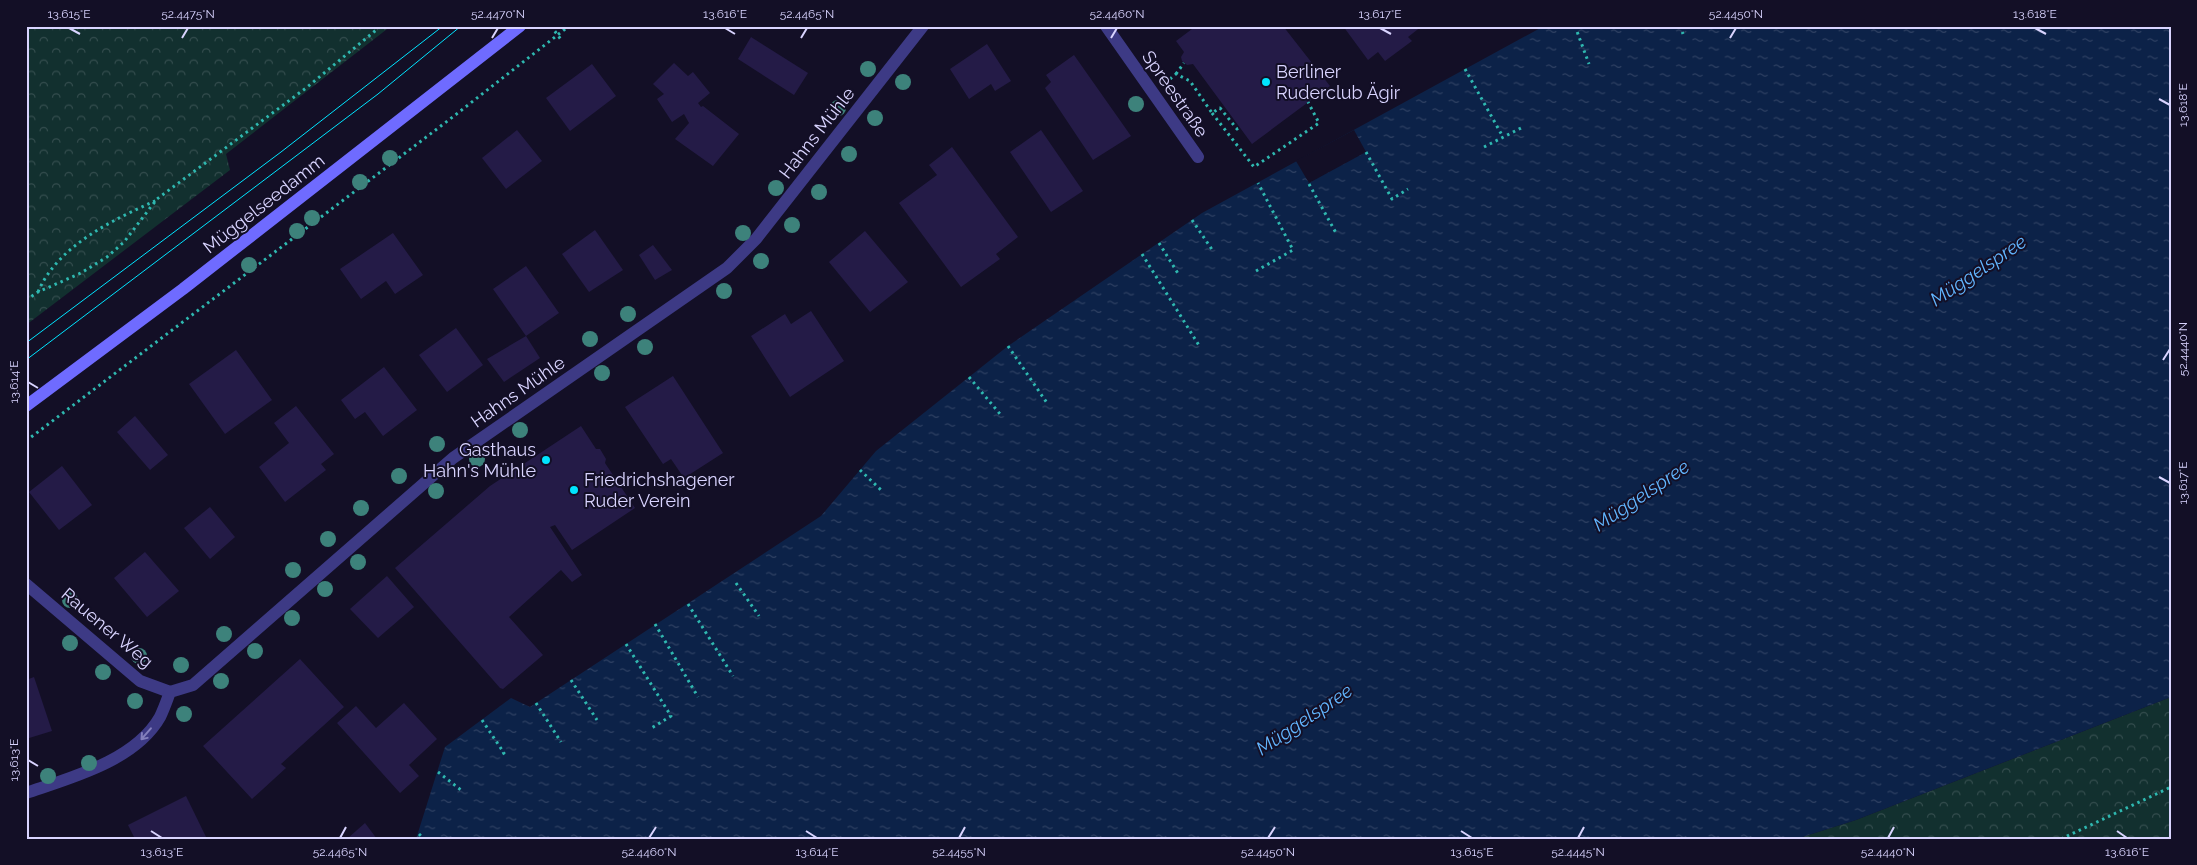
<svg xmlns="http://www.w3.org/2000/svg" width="2197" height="865" font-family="Raleway,sans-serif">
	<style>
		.forest { fill: url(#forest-crowns) }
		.water { fill: url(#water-ripples) }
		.pier { fill: #130f26 }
		.building { fill: #241b47 }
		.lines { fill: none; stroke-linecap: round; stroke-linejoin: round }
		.path { stroke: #2fb8b0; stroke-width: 3; stroke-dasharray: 2.5 4; stroke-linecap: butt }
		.minor { stroke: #3d3a85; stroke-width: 12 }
		.secondary { stroke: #6f6bff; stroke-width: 12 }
		.tram { stroke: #00e5ff; stroke-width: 1 }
		.tree { fill: #3d827b }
		.oneway { stroke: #837fbc }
		.ticks { fill: none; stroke: #d9d4ff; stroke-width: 2 }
		.poi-dot { fill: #00e5ff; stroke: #130f26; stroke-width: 2 }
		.labels { text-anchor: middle; stroke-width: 4; stroke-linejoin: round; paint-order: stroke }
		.poi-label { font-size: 18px; fill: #d9d4ff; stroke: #130f26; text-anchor: start }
		.street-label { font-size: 18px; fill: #d9d4ff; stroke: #130f26 }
		.water-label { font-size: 19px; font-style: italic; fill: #62b6ff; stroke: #130f26 }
		.neatline { fill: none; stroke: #d9d4ff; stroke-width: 2 }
		.ticks-label { font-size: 12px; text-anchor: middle; fill: #d9d4ff }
	</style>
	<defs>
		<pattern id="forest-crowns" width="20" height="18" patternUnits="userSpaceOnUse" patternTransform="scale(1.25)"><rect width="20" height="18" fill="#12302f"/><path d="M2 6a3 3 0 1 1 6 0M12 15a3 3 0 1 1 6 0" fill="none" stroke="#344d4e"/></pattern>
		<pattern id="water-ripples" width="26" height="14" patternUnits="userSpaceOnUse" patternTransform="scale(1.25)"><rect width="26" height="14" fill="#0c2248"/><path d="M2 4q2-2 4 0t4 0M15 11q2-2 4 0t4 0" fill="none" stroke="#2f4163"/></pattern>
	</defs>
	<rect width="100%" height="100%" fill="#130f26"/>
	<g class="forest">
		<polygon points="26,26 391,26 226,154 230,170 26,325"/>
		<polygon points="2171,697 2171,839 1796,839 1856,820"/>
	</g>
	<polygon class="water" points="1544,26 2171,26 2171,697 1856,820 1796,839 416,839 445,747 511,698 530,707 536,703 821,516 876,451 1008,346 1202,213"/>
	<polygon class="pier" points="1354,130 1366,152 1309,183 1296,161"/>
	<g class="building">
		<polygon points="1196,26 1283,26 1330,86 1252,144 1193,64 1187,65 1182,61 1181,57 1184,52 1176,41"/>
		<polygon points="1343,26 1422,26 1408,37 1412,41 1385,61 1378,52 1368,60"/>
		<polygon points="751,37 808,73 794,95 738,59"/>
		<polygon points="987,44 1011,81 995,91 991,84 969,99 950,69"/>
		<polygon points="1074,55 1131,136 1093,160 1045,88 1051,82 1046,75"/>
		<polygon points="674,63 688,76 693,72 710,93 698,103 701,107 703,106 739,134 713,166 675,139 689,123 684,114 672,122 657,99 664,94 653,84"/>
		<polygon points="592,64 616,96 570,131 546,98"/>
		<polygon points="517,130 542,161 506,189 482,158"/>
		<polygon points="1041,130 1083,191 1051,212 1010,152"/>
		<polygon points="952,147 1018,237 996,254 1000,259 961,287 899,203 937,175 929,165"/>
		<polygon points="595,230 623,270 589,292 562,254"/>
		<polygon points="865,231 908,282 870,312 829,262"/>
		<polygon points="393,233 423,275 395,294 386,281 361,299 340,269"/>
		<polygon points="653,245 672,270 655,280 639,255"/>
		<polygon points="526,266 559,313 526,336 493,289"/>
		<polygon points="811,311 844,361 790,397 751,336 785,314 791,324"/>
		<polygon points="456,328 483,365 447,392 419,355"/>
		<polygon points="526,336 540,358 504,382 487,359"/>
		<polygon points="236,350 272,400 225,434 189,384"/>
		<polygon points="384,367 417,410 383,436 365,412 355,419 341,400"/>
		<polygon points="673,376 723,453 684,478 671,459 663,464 625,407"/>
		<polygon points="296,406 334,454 321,464 326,470 285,502 259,467 289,443 274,423"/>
		<polygon points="135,416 168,455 150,470 117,432"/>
		<polygon points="581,426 596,449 600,449 606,459 605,463 635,508 572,550 555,525 550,527 582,575 572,582 561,570 509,617 543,655 503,689 500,688 395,568 490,486"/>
		<polygon points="62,466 92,505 59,530 29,492"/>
		<polygon points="210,507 235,537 210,559 184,528"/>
		<polygon points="145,552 179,591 147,617 114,578"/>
		<polygon points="387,576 414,607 378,638 350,609"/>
		<polygon points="300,659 344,707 281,764 286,768 252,799 203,746"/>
		<polygon points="34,677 52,731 26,739 26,680"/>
		<polygon points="404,703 437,739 409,765 419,776 400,793 337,723 356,706 376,728"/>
		<polygon points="186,796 207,839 135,839 128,825"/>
		<polygon points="365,823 377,839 350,839 348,838"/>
	</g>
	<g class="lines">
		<g class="path">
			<polyline points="551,26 562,41"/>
			<polyline points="1575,26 1589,64"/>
			<polyline points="1680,26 1683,34"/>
			<polyline points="1465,69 1503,137"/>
			<polyline points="1176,74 1184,63"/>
			<polyline points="1170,79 1176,74 1190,81 1212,113 1220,108 1237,129 1240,127"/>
			<polyline points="1212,113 1254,167 1319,123 1308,102"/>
			<polyline points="1484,147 1523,127"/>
			<polyline points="1366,152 1392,199 1408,189"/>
			<polyline points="1309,184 1336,233"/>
			<polyline points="1192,220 1213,251"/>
			<polyline points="1159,243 1179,275"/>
			<polyline points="1142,254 1200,347"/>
			<polyline points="1256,271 1293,250 1258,183"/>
			<path d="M38 292C58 245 113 220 157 200"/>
			<polyline points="26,300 38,292 81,273 107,257 124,242 157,199 306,88 381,26"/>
			<polyline points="1008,346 1047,403"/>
			<polyline points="969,377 1000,414"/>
			<polyline points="26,441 454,116 569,26"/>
			<polyline points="860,470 881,490"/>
			<polyline points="736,583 759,616"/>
			<polyline points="688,604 733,676"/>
			<polyline points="655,624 698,697"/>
			<polyline points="626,644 671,716 650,729"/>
			<polyline points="571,680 597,720"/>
			<polyline points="536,703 561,742"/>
			<polyline points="482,720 504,753 499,756"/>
			<polyline points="438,772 461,790"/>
			<polyline points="419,834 424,839"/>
			<polyline points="2061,839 2171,787"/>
		</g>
		<g class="minor">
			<polyline points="1106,26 1198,157"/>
			<polyline points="26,584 140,681 170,692"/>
			<path d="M26 793C70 778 135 761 160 717 164 709 167 700 170 692L193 685 453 458 727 268 756 239 923 26"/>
		</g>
		<polyline class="secondary" points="26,406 183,289 520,26"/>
		<g class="tram">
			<polyline points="26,343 281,152 443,26"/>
			<polyline points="26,360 378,94 461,26"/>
		</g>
	</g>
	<g class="tree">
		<circle cx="868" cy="69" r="8"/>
		<circle cx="903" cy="82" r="8"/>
		<circle cx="1136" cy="104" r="8"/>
		<circle cx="838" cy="108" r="8"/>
		<circle cx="875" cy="118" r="8"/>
		<circle cx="849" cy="154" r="8"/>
		<circle cx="390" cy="158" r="8"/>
		<circle cx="360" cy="182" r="8"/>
		<circle cx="776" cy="188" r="8"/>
		<circle cx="819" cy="192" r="8"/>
		<circle cx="312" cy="218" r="8"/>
		<circle cx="792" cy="225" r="8"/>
		<circle cx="297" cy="231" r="8"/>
		<circle cx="743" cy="233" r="8"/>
		<circle cx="761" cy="261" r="8"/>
		<circle cx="249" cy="265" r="8"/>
		<circle cx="724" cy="291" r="8"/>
		<circle cx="628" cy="314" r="8"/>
		<circle cx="590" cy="339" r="8"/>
		<circle cx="645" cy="347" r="8"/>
		<circle cx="602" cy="373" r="8"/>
		<circle cx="520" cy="430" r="8"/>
		<circle cx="437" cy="444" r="8"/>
		<circle cx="477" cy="459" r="8"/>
		<circle cx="399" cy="476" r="8"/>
		<circle cx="436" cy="491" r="8"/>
		<circle cx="361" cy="508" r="8"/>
		<circle cx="328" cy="539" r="8"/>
		<circle cx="358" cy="562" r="8"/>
		<circle cx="293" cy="570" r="8"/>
		<circle cx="325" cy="589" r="8"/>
		<circle cx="70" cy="600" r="8"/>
		<circle cx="292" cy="618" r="8"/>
		<circle cx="224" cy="634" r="8"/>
		<circle cx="70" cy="643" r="8"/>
		<circle cx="255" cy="651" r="8"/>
		<circle cx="139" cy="656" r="8"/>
		<circle cx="181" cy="665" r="8"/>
		<circle cx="103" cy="672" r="8"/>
		<circle cx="221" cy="681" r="8"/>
		<circle cx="135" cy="701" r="8"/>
		<circle cx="184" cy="714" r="8"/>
		<circle cx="89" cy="763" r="8"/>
		<circle cx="48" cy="776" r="8"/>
	</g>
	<defs><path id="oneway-shaft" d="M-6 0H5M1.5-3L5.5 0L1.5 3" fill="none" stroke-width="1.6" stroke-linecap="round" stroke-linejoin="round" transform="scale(1.25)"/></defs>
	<use class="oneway" href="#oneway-shaft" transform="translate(146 734) rotate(131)"/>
	<path class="ticks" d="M69 28 80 34M725 28 735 34M1380 28 1391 34M2035 28 2046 34M182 38 188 28M492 38 498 28M801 38 807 28M1111 38 1117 28M1730 38 1736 28M2159 99 2170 105M2163 360 2170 349M28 382 38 388M2159 477 2170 483M28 760 38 766M151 831 162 838M806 831 817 838M1461 831 1472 838M2117 831 2127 838M340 838 346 827M649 838 656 827M959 838 965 827M1268 838 1275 827M1578 838 1584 827M1888 838 1894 827"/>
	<g class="poi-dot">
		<circle cx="1266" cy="82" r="5"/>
		<circle cx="546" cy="460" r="5"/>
		<circle cx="574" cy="490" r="5"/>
	</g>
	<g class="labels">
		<g class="poi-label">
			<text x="1276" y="78">Berliner<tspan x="1276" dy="21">Ruderclub Ägir</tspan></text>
			<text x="536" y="456" text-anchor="end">Gasthaus<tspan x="536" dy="21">Hahn's Mühle</tspan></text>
			<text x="584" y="486">Friedrichshagener<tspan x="584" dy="21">Ruder Verein</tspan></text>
		</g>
		<g class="street-label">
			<text transform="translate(1175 94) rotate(55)" y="6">Spreestraße</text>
			<text transform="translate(817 133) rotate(-52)" y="6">Hahns Mühle</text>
			<text transform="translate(264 204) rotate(-38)" y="6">Müggelseedamm</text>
			<text transform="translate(518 392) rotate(-35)" y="6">Hahns Mühle</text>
			<text transform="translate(107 628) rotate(40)" y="6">Rauener Weg</text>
		</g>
		<g class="water-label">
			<text transform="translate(1978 270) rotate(-34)" y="7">Müggelspree</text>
			<text transform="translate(1641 495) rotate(-34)" y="7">Müggelspree</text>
			<text transform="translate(1304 719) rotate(-34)" y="7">Müggelspree</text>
		</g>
	</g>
	<rect width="2197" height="865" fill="none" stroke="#130f26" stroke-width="55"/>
	<rect x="28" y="28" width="2142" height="810" class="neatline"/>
	<g class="ticks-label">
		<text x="69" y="18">13.615°E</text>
		<text x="188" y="18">52.4475°N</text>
		<text x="498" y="18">52.4470°N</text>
		<text x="725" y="18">13.616°E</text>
		<text x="807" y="18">52.4465°N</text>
		<text x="1117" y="18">52.4460°N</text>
		<text x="1380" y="18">13.617°E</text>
		<text x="1736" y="18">52.4450°N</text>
		<text x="2035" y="18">13.618°E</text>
		<text transform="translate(2183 105) rotate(-90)" y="4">13.618°E</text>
		<text transform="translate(2183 349) rotate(-90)" y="4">52.4440°N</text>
		<text transform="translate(14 382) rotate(-90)" y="4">13.614°E</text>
		<text transform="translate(2183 483) rotate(-90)" y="4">13.617°E</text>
		<text transform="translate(14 760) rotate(-90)" y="4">13.613°E</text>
		<text x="162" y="856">13.613°E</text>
		<text x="340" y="856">52.4465°N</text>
		<text x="649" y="856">52.4460°N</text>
		<text x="817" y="856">13.614°E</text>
		<text x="959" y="856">52.4455°N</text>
		<text x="1268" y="856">52.4450°N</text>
		<text x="1472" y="856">13.615°E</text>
		<text x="1578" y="856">52.4445°N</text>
		<text x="1888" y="856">52.4440°N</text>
		<text x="2127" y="856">13.616°E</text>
	</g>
</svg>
